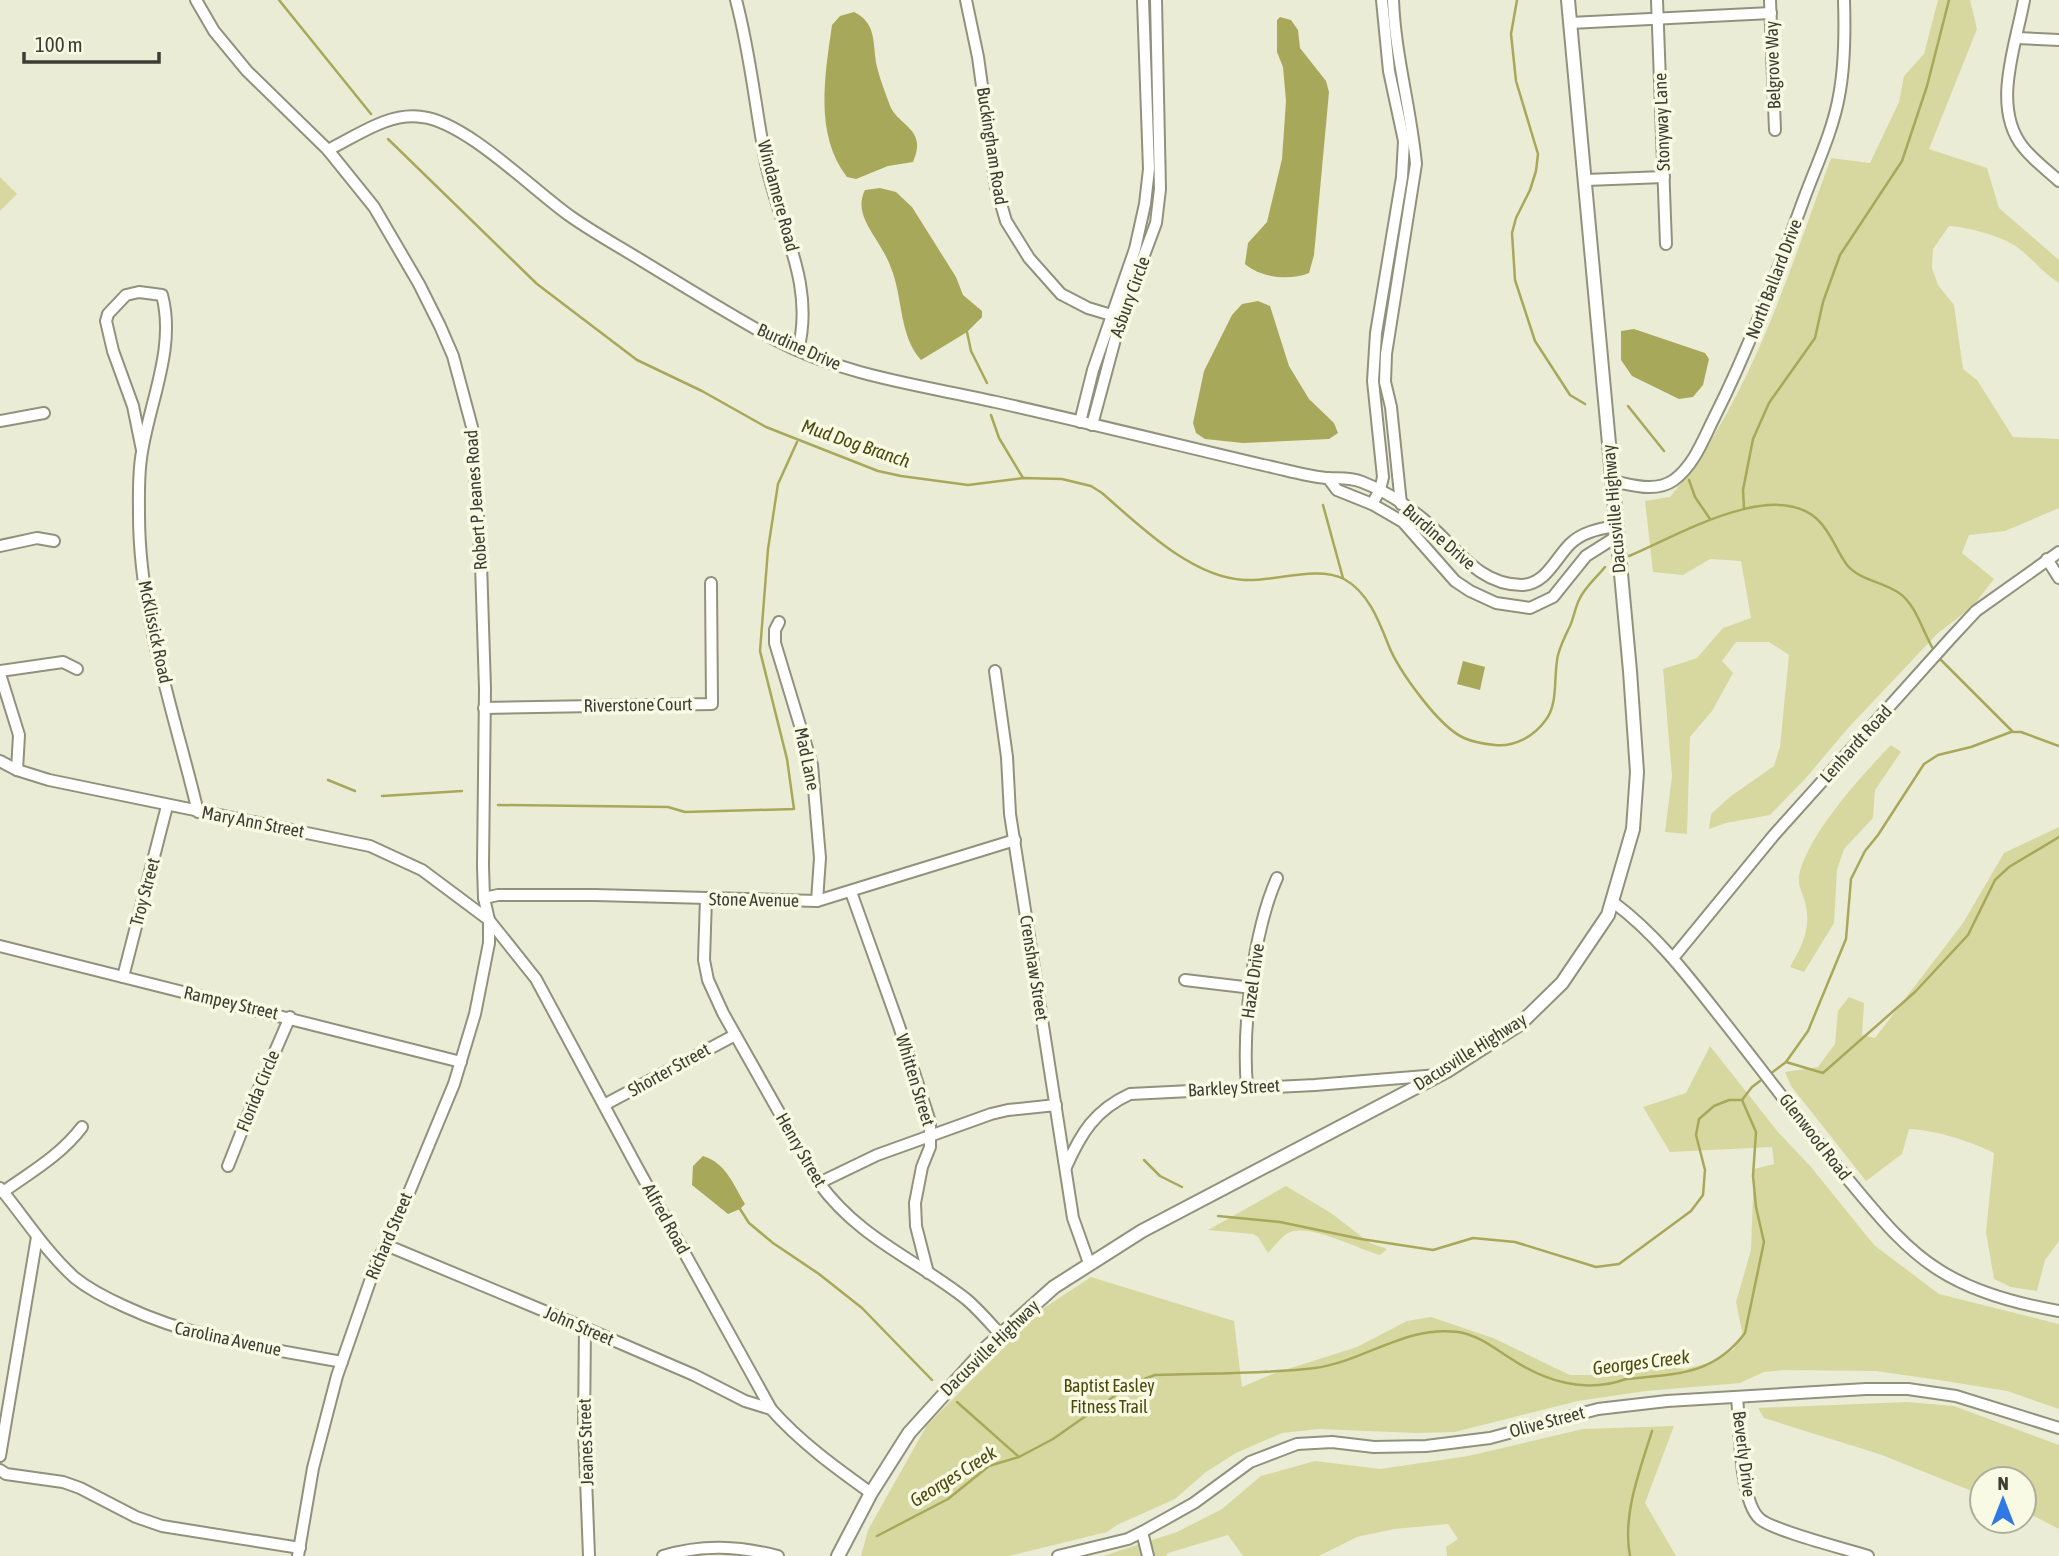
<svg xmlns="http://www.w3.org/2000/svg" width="2059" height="1556" font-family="'Asap Condensed',sans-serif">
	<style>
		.green { fill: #d7d8a0 }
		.water { fill: #a8a85a }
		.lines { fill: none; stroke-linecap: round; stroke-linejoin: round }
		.stream { stroke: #a8a85a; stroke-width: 2.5 }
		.minor-casing { stroke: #91927d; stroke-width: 14 }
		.major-casing { stroke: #91927d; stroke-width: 16 }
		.minor { stroke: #fff; stroke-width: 10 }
		.major { stroke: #fff; stroke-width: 12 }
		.labels { text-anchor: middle; stroke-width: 7; stroke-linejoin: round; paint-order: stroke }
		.street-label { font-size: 18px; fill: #3d3d34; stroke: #f9fae3 }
		.park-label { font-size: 18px; fill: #4a490c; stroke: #f9fae3 }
		.water-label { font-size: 19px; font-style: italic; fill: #4b4b0e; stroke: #f9fae3 }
	</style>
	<rect width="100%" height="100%" fill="#ebecd6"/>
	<g class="green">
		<path d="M1938 0H1970L1977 29 1929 149 1987 168 1999 208 2059 260V283C2043 273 2032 258 2017 247 2002 236 1967 227 1949 226L1933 249 1932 268 1938 285 1954 305 1963 369 1977 380 2013 437 2059 439V508L2005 531 1969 535 1962 553 1994 579 1973 606 1937 634 1849 727 1805 779 1770 815 1726 823 1709 829 1711 814 1731 796 1774 766 1780 747 1789 655 1769 642H1736L1722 661 1733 673 1712 711 1690 737 1687 834 1665 832 1672 776 1663 669 1697 658 1723 628 1751 618 1741 561 1710 559 1683 575 1653 572 1645 501 1670 497C1751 400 1788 274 1831 158L1870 163 1899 102 1904 76 1924 54Z"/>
		<polygon points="0,177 17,194 0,211"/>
		<path d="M1891 745 1901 752 1875 790 1873 818 1844 849 1837 870 1834 923 1804 972 1790 967C1801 948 1811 930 1806 907 1805 897 1797 886 1799 876 1807 835 1862 775 1891 745Z"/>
		<path d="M2059 827V1241L2045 1260 2037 1291 2011 1287 1994 1279 1986 1232 1994 1153C1967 1140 1939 1131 1909 1129L1902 1154 1866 1181 1791 1086 1785 1072 1818 1067 1835 1044 1838 1011 1849 997 1864 1003 1862 1035 1875 1038 1963 923 2004 853Z"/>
		<polygon points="1710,1046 1778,1132 1811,1167 1874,1245 1939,1294 2059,1324 2059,1409 2007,1391 1945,1381 1876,1371 1784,1370 1764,1372 1740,1383 1646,1391 1578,1401 1455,1432 1416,1433 1319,1429 1282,1433 1236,1453 1206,1472 1175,1499 1117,1525 1107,1532 1009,1556 861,1556 868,1530 927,1425 1041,1310 1091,1277 1234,1321 1242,1387 1275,1373 1357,1347 1407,1321 1431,1317 1493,1338 1570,1375 1604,1375 1647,1365 1685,1369 1709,1363 1733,1350 1743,1336 1736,1302 1751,1250 1754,1169 1774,1164 1772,1147 1670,1152 1643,1107 1686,1093"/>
		<path d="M1286 1186 1331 1213 1370 1243 1387 1249 1380 1255C1358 1249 1308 1222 1288 1233 1281 1237 1274 1247 1268 1253L1258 1237 1253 1234 1208 1230Z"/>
		<polygon points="1907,1402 1954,1406 2059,1445 2059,1529 2024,1511 2024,1479 1982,1479 1982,1495 1882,1455 1764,1418 1758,1408"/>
		<polygon points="1674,1426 1645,1503 1676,1556 1447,1556 1446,1547 1458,1539 1448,1524 1394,1529 1357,1537 1319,1556 1243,1556 1228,1535 1168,1553 1166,1556 1103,1556 1177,1532 1222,1509 1261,1476 1315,1461 1380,1469 1468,1456 1583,1429"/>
	</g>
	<g class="water">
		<path d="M854 12C878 24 872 44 877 67 880 79 885 92 889 103 896 126 929 128 913 162L888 166 856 179 847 177C814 134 825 75 832 25L840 16Z"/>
		<path d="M1280 17 1291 20 1298 30 1300 48 1326 81 1329 92 1314 255 1309 273C1290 281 1261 278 1245 264L1248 243 1267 222 1282 159 1286 101 1283 67 1277 52V20Z"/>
		<path d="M880 188 896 192 912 207 956 277 963 295 982 311V317L967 332 921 360C899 336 903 297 891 268 886 253 875 239 868 226 861 213 859 202 865 190Z"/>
		<polygon points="1258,301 1270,306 1289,366 1309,399 1334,423 1338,433 1329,439 1243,443 1205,439 1196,433 1193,423 1204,371 1232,315 1242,304"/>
		<polygon points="1634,329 1705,353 1709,359 1703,385 1693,397 1679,399 1632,376 1621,360 1621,331"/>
		<polygon points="1463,661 1485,667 1480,690 1457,684"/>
		<path d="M703 1156C726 1163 733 1184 745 1204L740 1209 728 1214 692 1185 693 1166Z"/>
	</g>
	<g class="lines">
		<g class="stream">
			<polyline points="279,0 371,114"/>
			<polyline points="1517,0 1511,34 1516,81 1538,154 1536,171 1530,190 1516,218 1512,233 1515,280 1535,341 1570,395 1585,404"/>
			<path d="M388 139 537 284 637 360 702 391 766 427 878 471 901 476 968 485 1023 478 1062 479 1091 486 1102 493C1140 526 1191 577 1244 580 1273 582 1317 565 1344 579 1368 592 1379 621 1388 644 1398 670 1439 727 1464 738 1473 742 1485 744 1495 745 1515 747 1534 736 1545 721 1559 704 1553 676 1558 655 1561 644 1565 636 1570 626 1574 617 1575 608 1579 600 1584 588 1597 577 1605 567"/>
			<polyline points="967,332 971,351 987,383"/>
			<polyline points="1628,406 1664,451"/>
			<polyline points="991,415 999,438 1023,478"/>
			<polyline points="1689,480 1695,497 1710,519"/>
			<polyline points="1323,505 1343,578"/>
			<polyline points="1744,508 1743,490 1753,439 1769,403 1815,338 1823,302 1840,255 1902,161 1927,86 1949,0"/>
			<path d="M1629 556C1675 537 1774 477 1818 520 1831 532 1837 552 1847 565 1859 580 1884 582 1899 593 1917 605 1923 634 1935 652"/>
			<polyline points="1938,657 2013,732 2021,732 2059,746"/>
			<polyline points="328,780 355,791"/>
			<polyline points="382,796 462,791"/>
			<polyline points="498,805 668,807 685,812 794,809 787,759 760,651 768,549 778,484 797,442"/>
			<polyline points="1786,1062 1823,1073 1915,992 1968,935 1995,880 2009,867 2059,837"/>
			<polyline points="1770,1074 1786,1062 1808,1031 1846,939 1851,879 1865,851 1878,835 1924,764 1938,755 1971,747 2011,732"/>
			<polyline points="1742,1100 1752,1087 1764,1078"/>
			<polyline points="1144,1160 1160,1176 1182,1187"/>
			<polyline points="740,1209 749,1223 773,1243 819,1274 862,1308 932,1380"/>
			<polyline points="1218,1216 1280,1222 1361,1239 1433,1250 1473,1238 1515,1242 1596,1267 1619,1264 1691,1211 1703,1195 1705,1170 1696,1135 1699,1119 1714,1106 1729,1100 1742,1100"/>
			<polyline points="957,1402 1019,1457"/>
			<path d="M877 1536 948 1499 989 1466 1019 1457 1053 1439 1133 1383 1155 1375C1207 1373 1265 1374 1315 1368 1366 1361 1405 1325 1458 1332 1478 1335 1494 1348 1510 1358 1544 1381 1585 1394 1626 1379 1674 1374 1713 1376 1745 1333L1764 1242 1756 1207 1753 1176 1756 1132 1742 1100"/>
			<path d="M1630 1556C1622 1515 1640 1470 1652 1431"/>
		</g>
		<defs>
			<g id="minor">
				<polyline points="196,0 214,31 247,71 328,150 374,207 419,284 440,326 453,356 472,427 481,563 485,689 483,866 484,898 489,920 489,943 475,1014 454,1084 393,1231 376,1264 337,1376 313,1468 298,1556"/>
				<path d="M736 0C750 52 755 105 765 158 777 223 816 282 798 350"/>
				<polyline points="966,0 978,57 996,187 1006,221 1029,258 1061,294 1088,308 1118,317"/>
				<path d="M1393 0C1395 55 1411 109 1416 164L1386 354 1385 382 1391 407 1401 504"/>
				<polyline points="1657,0 1666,244"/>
				<polyline points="1770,0 1775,130"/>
				<path d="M2024 0C2016 45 1991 107 2023 147 2033 160 2047 170 2059 181"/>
				<polyline points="1570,23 1771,13"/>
				<polyline points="2017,38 2059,40"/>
				<path d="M328 150C357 136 388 112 422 117 466 122 532 189 570 216 594 233 620 247 644 262 687 288 730 315 774 339 844 376 920 385 996 402 1085 422 1174 444 1263 465 1283 469 1305 476 1326 478 1339 479 1349 477 1362 482 1383 490 1405 504 1423 519 1455 545 1477 585 1522 585 1546 584 1555 559 1570 544 1582 532 1599 529 1615 526"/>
				<polyline points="1586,180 1664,177"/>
				<polyline points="0,421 44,413"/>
				<polyline points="1080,422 1093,370 1135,249 1145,204 1149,169 1143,0"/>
				<polyline points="1092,425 1121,317 1156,223 1160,189 1156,0"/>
				<path d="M142 450 133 406 113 351 106 321 108 314 126 295 139 292 162 295C176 347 150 401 142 452 138 473 139 494 139 515 139 616 175 715 198 812"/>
				<polyline points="1328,478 1337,490 1372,504 1403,522 1455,581 1470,591 1496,603 1530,608 1553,597 1586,556 1616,537"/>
				<path d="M1612 481C1633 485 1655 493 1674 480 1694 465 1703 440 1714 418 1750 347 1777 272 1805 196 1817 164 1833 130 1839 96 1845 65 1845 31 1844 0"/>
				<polyline points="1372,504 1380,490 1383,477 1373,381 1376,333 1402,177 1404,141 1389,71 1382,0"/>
				<polyline points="0,546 37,538 54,541"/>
				<polyline points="2047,559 2059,578"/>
				<polyline points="779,622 775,630 775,643 812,765 820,858 817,901"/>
				<polyline points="0,671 63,662 77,669"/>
				<polyline points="995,671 1007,757 1010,814 1073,1218 1089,1263"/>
				<polyline points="0,674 19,735 17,770"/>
				<polyline points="484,708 712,704 711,583"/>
				<path d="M0 761 17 770 49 780 370 846 422 870 489 920 536 979 637 1167 771 1409C800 1442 836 1468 871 1493"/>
				<polyline points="851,892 899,1026 930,1122 930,1147 922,1167 915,1203 916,1226 928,1273"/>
				<polyline points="484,898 498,895 595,895 817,901 1015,840"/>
				<path d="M706 898 704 960 708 980 723 1013 819 1183C860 1239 914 1258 966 1299 978 1309 989 1322 1000 1334"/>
				<path d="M1613 902C1656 934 1688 976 1721 1018 1763 1071 1803 1125 1846 1177 1874 1210 1902 1247 1939 1270 1975 1293 2018 1304 2059 1311"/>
				<polyline points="0,946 461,1062"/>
				<polyline points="1673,958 1774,835 1950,639 1976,611 2059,552"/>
				<polyline points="123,977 167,806"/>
				<polyline points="1185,980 1252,988"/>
				<path d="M1247 1087C1242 1028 1253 932 1277 878"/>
				<polyline points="604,1105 735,1035"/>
				<polyline points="228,1166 256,1095 290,1017"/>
				<path d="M1066 1167C1081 1133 1095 1110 1130 1094L1315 1085 1438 1075"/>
				<polyline points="819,1183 877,1155 991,1114 1008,1110 1056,1105"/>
				<path d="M0 1188C25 1218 46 1252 75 1278 90 1290 108 1299 126 1307 194 1339 268 1348 342 1362"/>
				<path d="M3 1192C31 1172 61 1155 82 1127"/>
				<polyline points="386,1245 585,1328 694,1375 745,1401 771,1409"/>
				<polyline points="585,1328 584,1427 589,1556"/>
				<path d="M1737 1397C1740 1425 1739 1501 1760 1519 1774 1531 1846 1549 1868 1556"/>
				<polyline points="0,1456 37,1237"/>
				<polyline points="0,1470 6,1474 63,1482 80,1488 136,1517 162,1526 300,1548"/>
				<polyline points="1142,1532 1148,1556"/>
				<path d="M663 1556C703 1544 738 1546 778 1556"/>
				<polyline points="1058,1556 1128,1539 1142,1532 1194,1503 1250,1462 1297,1444 1332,1442 1374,1447 1426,1446 1490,1438 1598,1409 1667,1401 1866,1389 1908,1389 1956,1396 2059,1428"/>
			</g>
			<polyline id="major" points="838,1556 871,1493 909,1433 986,1348 1054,1287 1142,1231 1447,1071 1520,1024 1562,983 1608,915 1633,829 1637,772 1630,671 1568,0"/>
		</defs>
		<use href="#minor" class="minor-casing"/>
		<use href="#major" class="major-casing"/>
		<use href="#minor" class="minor"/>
		<use href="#major" class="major"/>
	</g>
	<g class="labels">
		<g class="street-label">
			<text transform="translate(1773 65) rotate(-92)" y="6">Belgrove Way</text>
			<text transform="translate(1662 122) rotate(-92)" y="6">Stonyway Lane</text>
			<text transform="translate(992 146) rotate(81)" y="6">Buckingham Road</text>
			<text transform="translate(778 196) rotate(75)" y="6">Windamere Road</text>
			<text transform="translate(1774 279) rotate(-69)" y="6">North Ballard Drive</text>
			<text transform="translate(1130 297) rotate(-70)" y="6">Asbury Circle</text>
			<text transform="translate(799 347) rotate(24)" y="6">Burdine Drive</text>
			<text transform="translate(476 500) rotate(-94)" y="6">Robert P Jeanes Road</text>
			<text transform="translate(1614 509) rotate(-95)" y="6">Dacusville Highway</text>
			<text transform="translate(1439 537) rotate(41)" y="6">Burdine Drive</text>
			<text transform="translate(155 632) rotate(78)" y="6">McKlissick Road</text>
			<text transform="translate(638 705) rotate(-1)" y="6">Riverstone Court</text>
			<text transform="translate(1856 744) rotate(-48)" y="6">Lenhardt Road</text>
			<text transform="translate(807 759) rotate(78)" y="6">Mad Lane</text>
			<text transform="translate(253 822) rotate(11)" y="6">Mary Ann Street</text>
			<text transform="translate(145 892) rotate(-75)" y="6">Troy Street</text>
			<text transform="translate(754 900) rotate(1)" y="6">Stone Avenue</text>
			<text transform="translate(1034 968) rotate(81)" y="6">Crenshaw Street</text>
			<text transform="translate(1253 981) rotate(-82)" y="6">Hazel Drive</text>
			<text transform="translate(231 1003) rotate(13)" y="6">Rampey Street</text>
			<text transform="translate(1470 1052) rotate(-32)" y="6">Dacusville Highway</text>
			<text transform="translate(669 1070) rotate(-29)" y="6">Shorter Street</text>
			<text transform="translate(915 1080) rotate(73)" y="6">Whitten Street</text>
			<text transform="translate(1234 1088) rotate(-3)" y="6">Barkley Street</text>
			<text transform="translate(258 1091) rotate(-68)" y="6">Florida Circle</text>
			<text transform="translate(1815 1137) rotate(52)" y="6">Glenwood Road</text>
			<text transform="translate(801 1150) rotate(60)" y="6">Henry Street</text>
			<text transform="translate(666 1219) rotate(61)" y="6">Alfred Road</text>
			<text transform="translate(389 1236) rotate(-67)" y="6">Richard Street</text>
			<text transform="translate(579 1326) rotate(23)" y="6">John Street</text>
			<text transform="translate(228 1339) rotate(12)" y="6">Carolina Avenue</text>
			<text transform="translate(990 1348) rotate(-44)" y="6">Dacusville Highway</text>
			<text transform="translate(1547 1422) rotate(-15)" y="6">Olive Street</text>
			<text transform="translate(586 1442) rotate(-92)" y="6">Jeanes Street</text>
			<text transform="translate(1744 1454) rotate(83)" y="6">Beverly Drive</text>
		</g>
		<g class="park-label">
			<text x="1109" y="1392">Baptist Easley<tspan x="1109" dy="21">Fitness Trail</tspan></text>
		</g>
		<g class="water-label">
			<text transform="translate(856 443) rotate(19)" y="7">Mud Dog Branch</text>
			<text transform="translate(1641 1362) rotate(-7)" y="7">Georges Creek</text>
			<text transform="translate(953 1476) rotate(-32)" y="7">Georges Creek</text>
		</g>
	</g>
	<g transform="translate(2003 1500)"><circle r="33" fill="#f9fae3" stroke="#aeae9d" stroke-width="2"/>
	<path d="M0-5L12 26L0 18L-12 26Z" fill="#3079e5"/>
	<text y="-10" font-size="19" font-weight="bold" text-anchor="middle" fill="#3d3d34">N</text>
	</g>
	<path d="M24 52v10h135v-10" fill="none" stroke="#3d3d34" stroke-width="3.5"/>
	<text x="35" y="52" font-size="21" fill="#3d3d34" stroke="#f9fae3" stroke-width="5" paint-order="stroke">100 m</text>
</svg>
